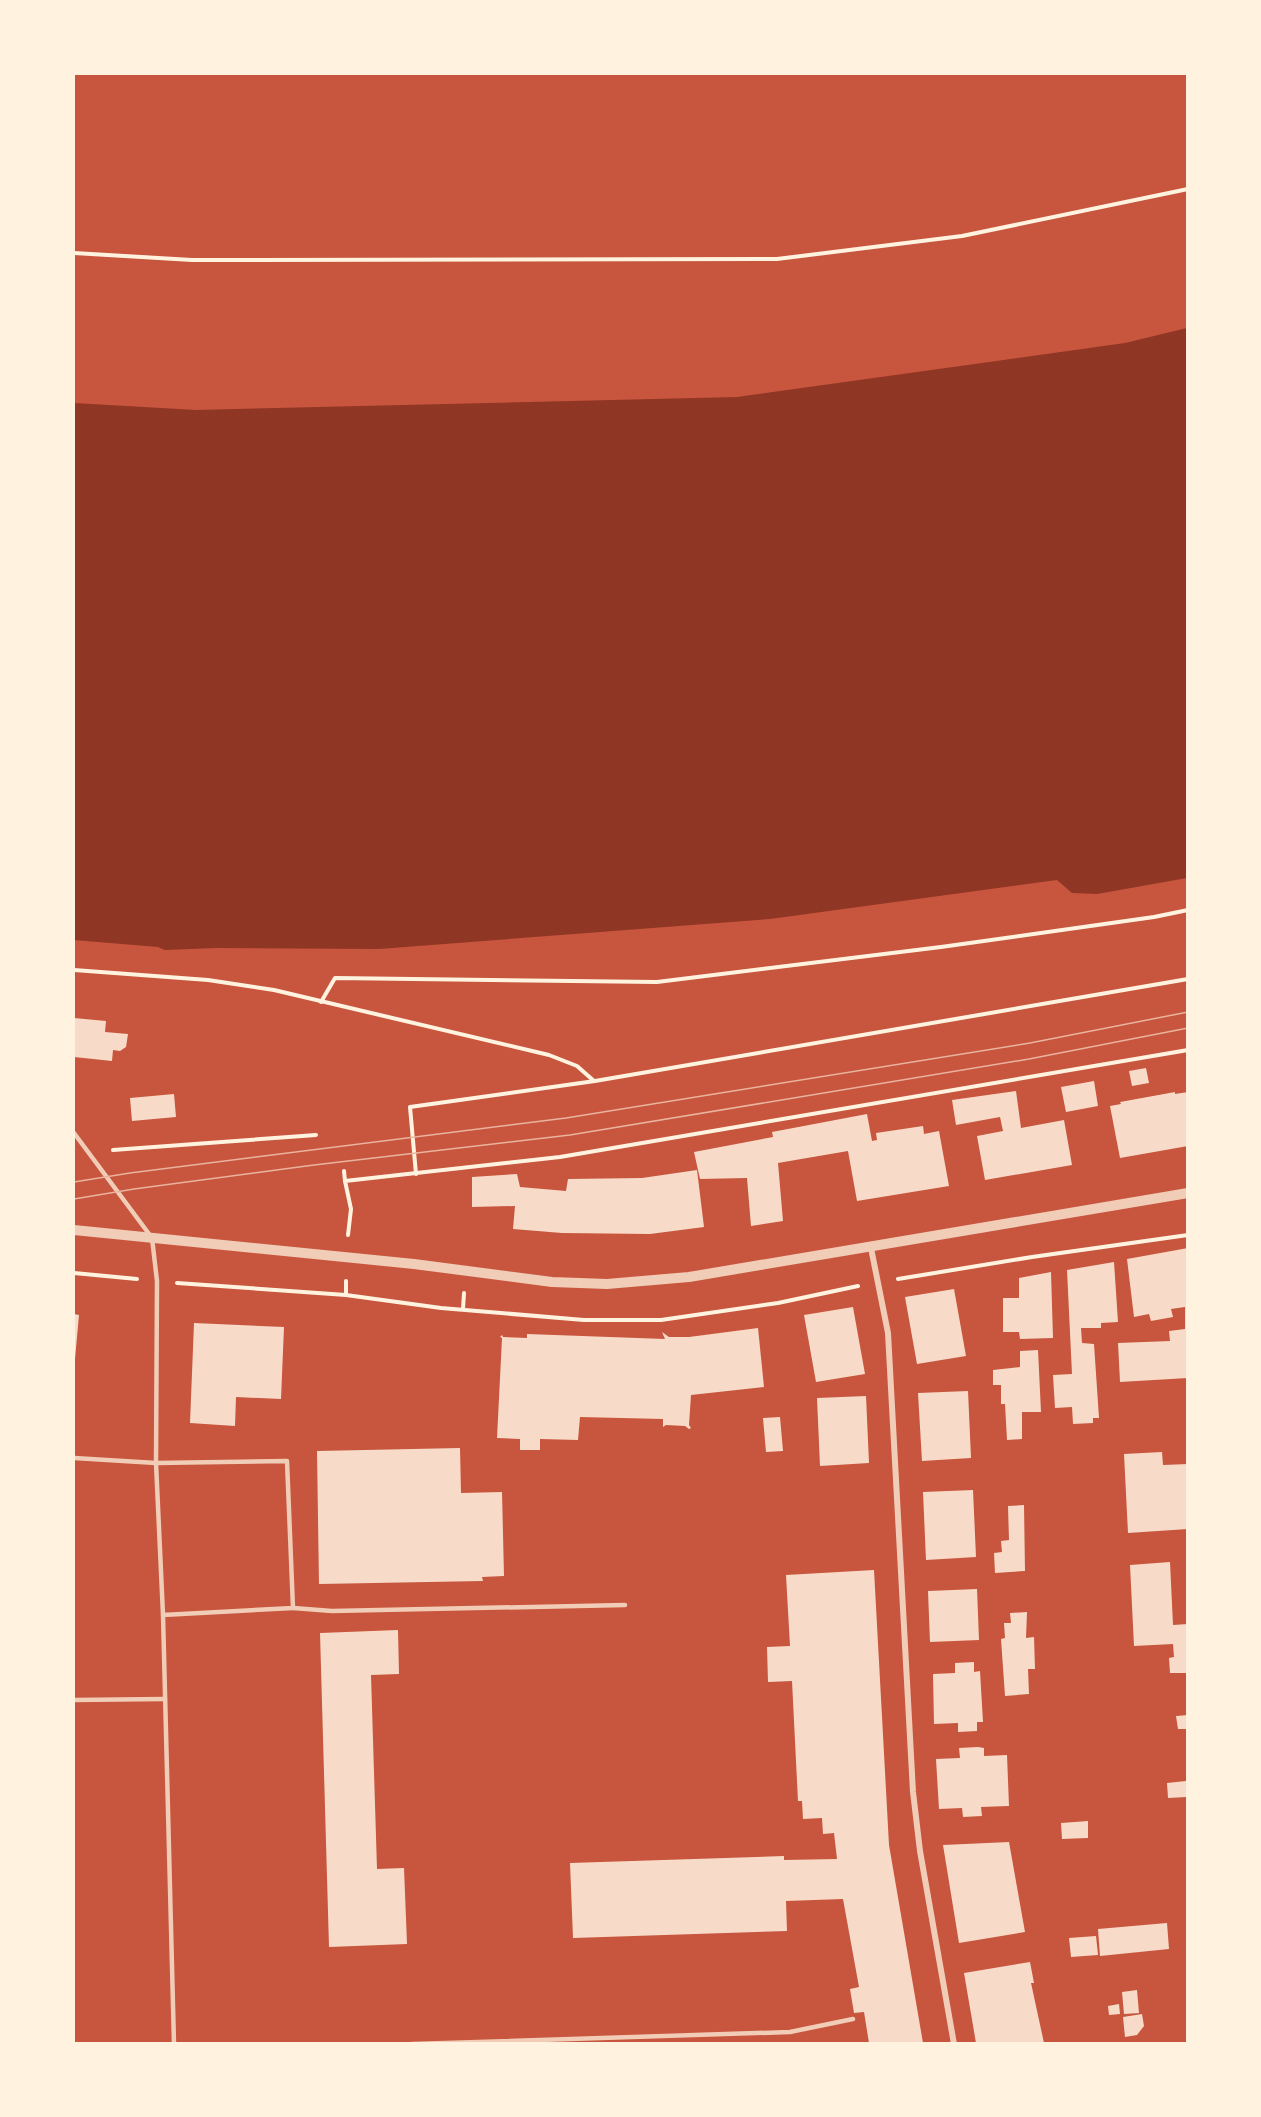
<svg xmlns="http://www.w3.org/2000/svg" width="1261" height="2117" font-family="Quicksand,sans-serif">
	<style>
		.water { fill: #8f3625 }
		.building { fill: #f7dbc8 }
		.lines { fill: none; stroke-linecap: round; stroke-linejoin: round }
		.path { stroke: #fff3e0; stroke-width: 4 }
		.service { stroke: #f1ccb7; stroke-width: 4.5 }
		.minor { stroke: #f1ccb7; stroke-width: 6 }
		.tertiary { stroke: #f1ccb7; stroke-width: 10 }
		.tram { stroke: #e9b49f; stroke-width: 1.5 }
	</style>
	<rect width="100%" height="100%" fill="#c8553d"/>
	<polygon class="water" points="1187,328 1187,878 1097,894 1072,893 1057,880 770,919 379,949 216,948 165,950 158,947 74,940 74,403 196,410 737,397 1125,343"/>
	<g class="building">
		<polygon points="74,1018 106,1021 105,1032 128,1034 126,1047 120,1051 113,1050 112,1061 74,1057"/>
		<polygon points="1146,1068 1149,1083 1132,1086 1129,1071"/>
		<polygon points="1094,1081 1098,1106 1066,1112 1061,1087"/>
		<polygon points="1016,1091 1021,1128 1064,1120 1072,1165 985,1180 977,1136 1003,1131 1000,1117 956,1125 952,1100"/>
		<polygon points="1175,1092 1175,1094 1188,1092 1188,1146 1120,1158 1110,1106 1121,1104 1120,1102"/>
		<polygon points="174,1094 176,1117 132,1121 130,1098"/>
		<polygon points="867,1114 872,1141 877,1140 876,1133 923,1126 924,1134 939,1131 949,1186 857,1201 848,1151 778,1163 783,1221 751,1226 747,1178 700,1179 694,1152 773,1137 772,1132"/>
		<polygon points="697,1170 704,1227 650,1234 562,1233 513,1229 515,1206 472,1207 472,1177 517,1174 520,1187 566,1191 568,1179 642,1178"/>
		<polygon points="1188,1248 1188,1378 1120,1382 1118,1343 1170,1341 1169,1331 1185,1329 1185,1307 1171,1309 1173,1317 1151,1321 1149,1314 1134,1317 1127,1259"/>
		<polygon points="1114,1262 1118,1322 1101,1323 1101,1328 1081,1328 1082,1343 1094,1344 1099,1418 1093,1418 1093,1423 1073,1424 1072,1407 1055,1408 1053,1375 1072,1374 1067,1270"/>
		<polygon points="1051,1272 1053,1338 1020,1339 1019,1332 1003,1332 1003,1298 1019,1298 1019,1278"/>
		<polygon points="954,1289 966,1356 917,1364 905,1297"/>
		<polygon points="853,1307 865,1374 816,1382 804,1315"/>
		<polygon points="74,1314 79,1315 75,1359 74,1359"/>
		<polygon points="194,1323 284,1327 281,1399 236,1397 235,1426 190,1423"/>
		<polygon points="758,1328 764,1387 691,1395 689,1425 691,1428 689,1429 685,1426 666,1425 663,1427 663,1419 580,1417 578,1440 540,1439 540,1450 520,1450 520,1439 497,1438 502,1338 500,1337 502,1335 503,1337 527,1338 527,1334 665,1339 662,1332 669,1337 689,1337"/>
		<polygon points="1038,1350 1041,1412 1022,1412 1022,1439 1007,1440 1005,1404 1001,1404 1001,1385 993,1385 993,1370 1020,1367 1020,1351"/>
		<polygon points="968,1391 971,1458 922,1461 918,1393"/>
		<polygon points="866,1396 869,1463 820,1466 817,1398"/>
		<polygon points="780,1417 783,1451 766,1452 763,1418"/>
		<polygon points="460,1448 461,1493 502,1492 504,1576 482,1577 483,1581 319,1584 317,1451"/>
		<polygon points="1162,1452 1163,1465 1188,1464 1188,1529 1128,1533 1124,1454"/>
		<polygon points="973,1490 976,1557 926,1560 923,1492"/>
		<polygon points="1024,1505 1025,1571 995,1573 994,1553 1002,1552 1001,1541 1009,1540 1008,1506"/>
		<polygon points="1170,1562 1173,1625 1188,1624 1188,1673 1170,1673 1169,1658 1174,1657 1173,1644 1134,1646 1130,1565"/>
		<polygon points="874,1570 889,1845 923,2043 869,2043 864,2012 854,2013 850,1989 859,1987 843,1899 786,1901 787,1931 573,1938 570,1863 784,1856 784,1860 837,1859 834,1833 823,1834 822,1818 803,1819 802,1801 798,1801 792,1681 768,1682 767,1647 790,1646 786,1575"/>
		<polygon points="977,1589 979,1640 930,1642 928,1591"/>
		<polygon points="1027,1612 1026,1638 1034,1637 1035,1669 1028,1669 1029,1694 1005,1696 1001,1639 1005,1638 1004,1623 1011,1623 1010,1613"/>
		<polygon points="398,1630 399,1674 371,1675 377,1869 404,1868 407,1944 329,1947 320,1633"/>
		<polygon points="974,1662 974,1672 980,1671 983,1722 977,1722 977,1731 958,1732 958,1723 934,1724 933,1674 955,1673 955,1663"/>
		<polygon points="1188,1715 1188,1729 1178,1729 1176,1716"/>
		<polygon points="978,1747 984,1748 984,1756 1007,1755 1009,1806 981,1807 982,1816 963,1817 962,1808 939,1809 936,1759 960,1758 959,1748"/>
		<polygon points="1186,1781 1187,1797 1168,1798 1167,1783"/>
		<polygon points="1088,1821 1088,1838 1062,1839 1061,1823"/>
		<polygon points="1009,1842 1025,1932 959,1943 943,1845"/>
		<polygon points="1167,1923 1169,1949 1100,1956 1098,1929"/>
		<polygon points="1096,1936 1098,1955 1071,1957 1069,1938"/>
		<polygon points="1030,1962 1034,1983 1031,1983 1044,2043 976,2043 964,1973"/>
		<polygon points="1137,1990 1139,2013 1124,2014 1122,1992"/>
		<polygon points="1119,2004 1120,2014 1109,2015 1108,2006"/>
		<polygon points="1142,2014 1144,2026 1137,2035 1125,2037 1123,2017"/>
	</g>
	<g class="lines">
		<g class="path">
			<polyline points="74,253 192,260 777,259 962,236 1188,189"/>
			<polyline points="74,970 208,980 274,990 549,1055 577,1066 594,1081"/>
			<polyline points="321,1002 335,978 657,982 941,947 1154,917 1188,910"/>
			<polyline points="113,1150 316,1135"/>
			<polyline points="344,1171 345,1181"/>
			<polyline points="416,1174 410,1107 595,1081 1188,979"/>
			<polyline points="348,1235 351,1209 345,1181 560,1157 1188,1050"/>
			<polyline points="74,1273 137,1279"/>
			<polyline points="898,1279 1032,1257 1188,1235"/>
			<polyline points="177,1283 346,1295 441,1308 584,1320 661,1320 778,1303 858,1286"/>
			<polyline points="346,1295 346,1281"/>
			<polyline points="463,1309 464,1293"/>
		</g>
		<g class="service">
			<polyline points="74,1133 152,1238 157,1281 156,1463 163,1615 174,2044"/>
			<polyline points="74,1458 156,1463 287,1461 293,1608 163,1615"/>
			<polyline points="293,1608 332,1611 625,1605"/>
			<polyline points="74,1700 165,1699"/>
			<polyline points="412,2044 790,2032 853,2019"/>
		</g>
		<polyline class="minor" points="871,1248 888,1333 913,1792 920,1851 954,2044"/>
		<polyline class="tertiary" points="74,1230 414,1264 552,1282 607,1284 689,1277 1188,1193"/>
		<g class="tram">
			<polyline points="74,1182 130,1173 566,1118 1030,1043 1188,1012"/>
			<polyline points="74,1199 134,1189 314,1165 570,1135 1029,1059 1188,1028"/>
		</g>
	</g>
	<rect width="1261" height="2117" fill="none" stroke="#fff3e0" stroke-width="150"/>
</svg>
